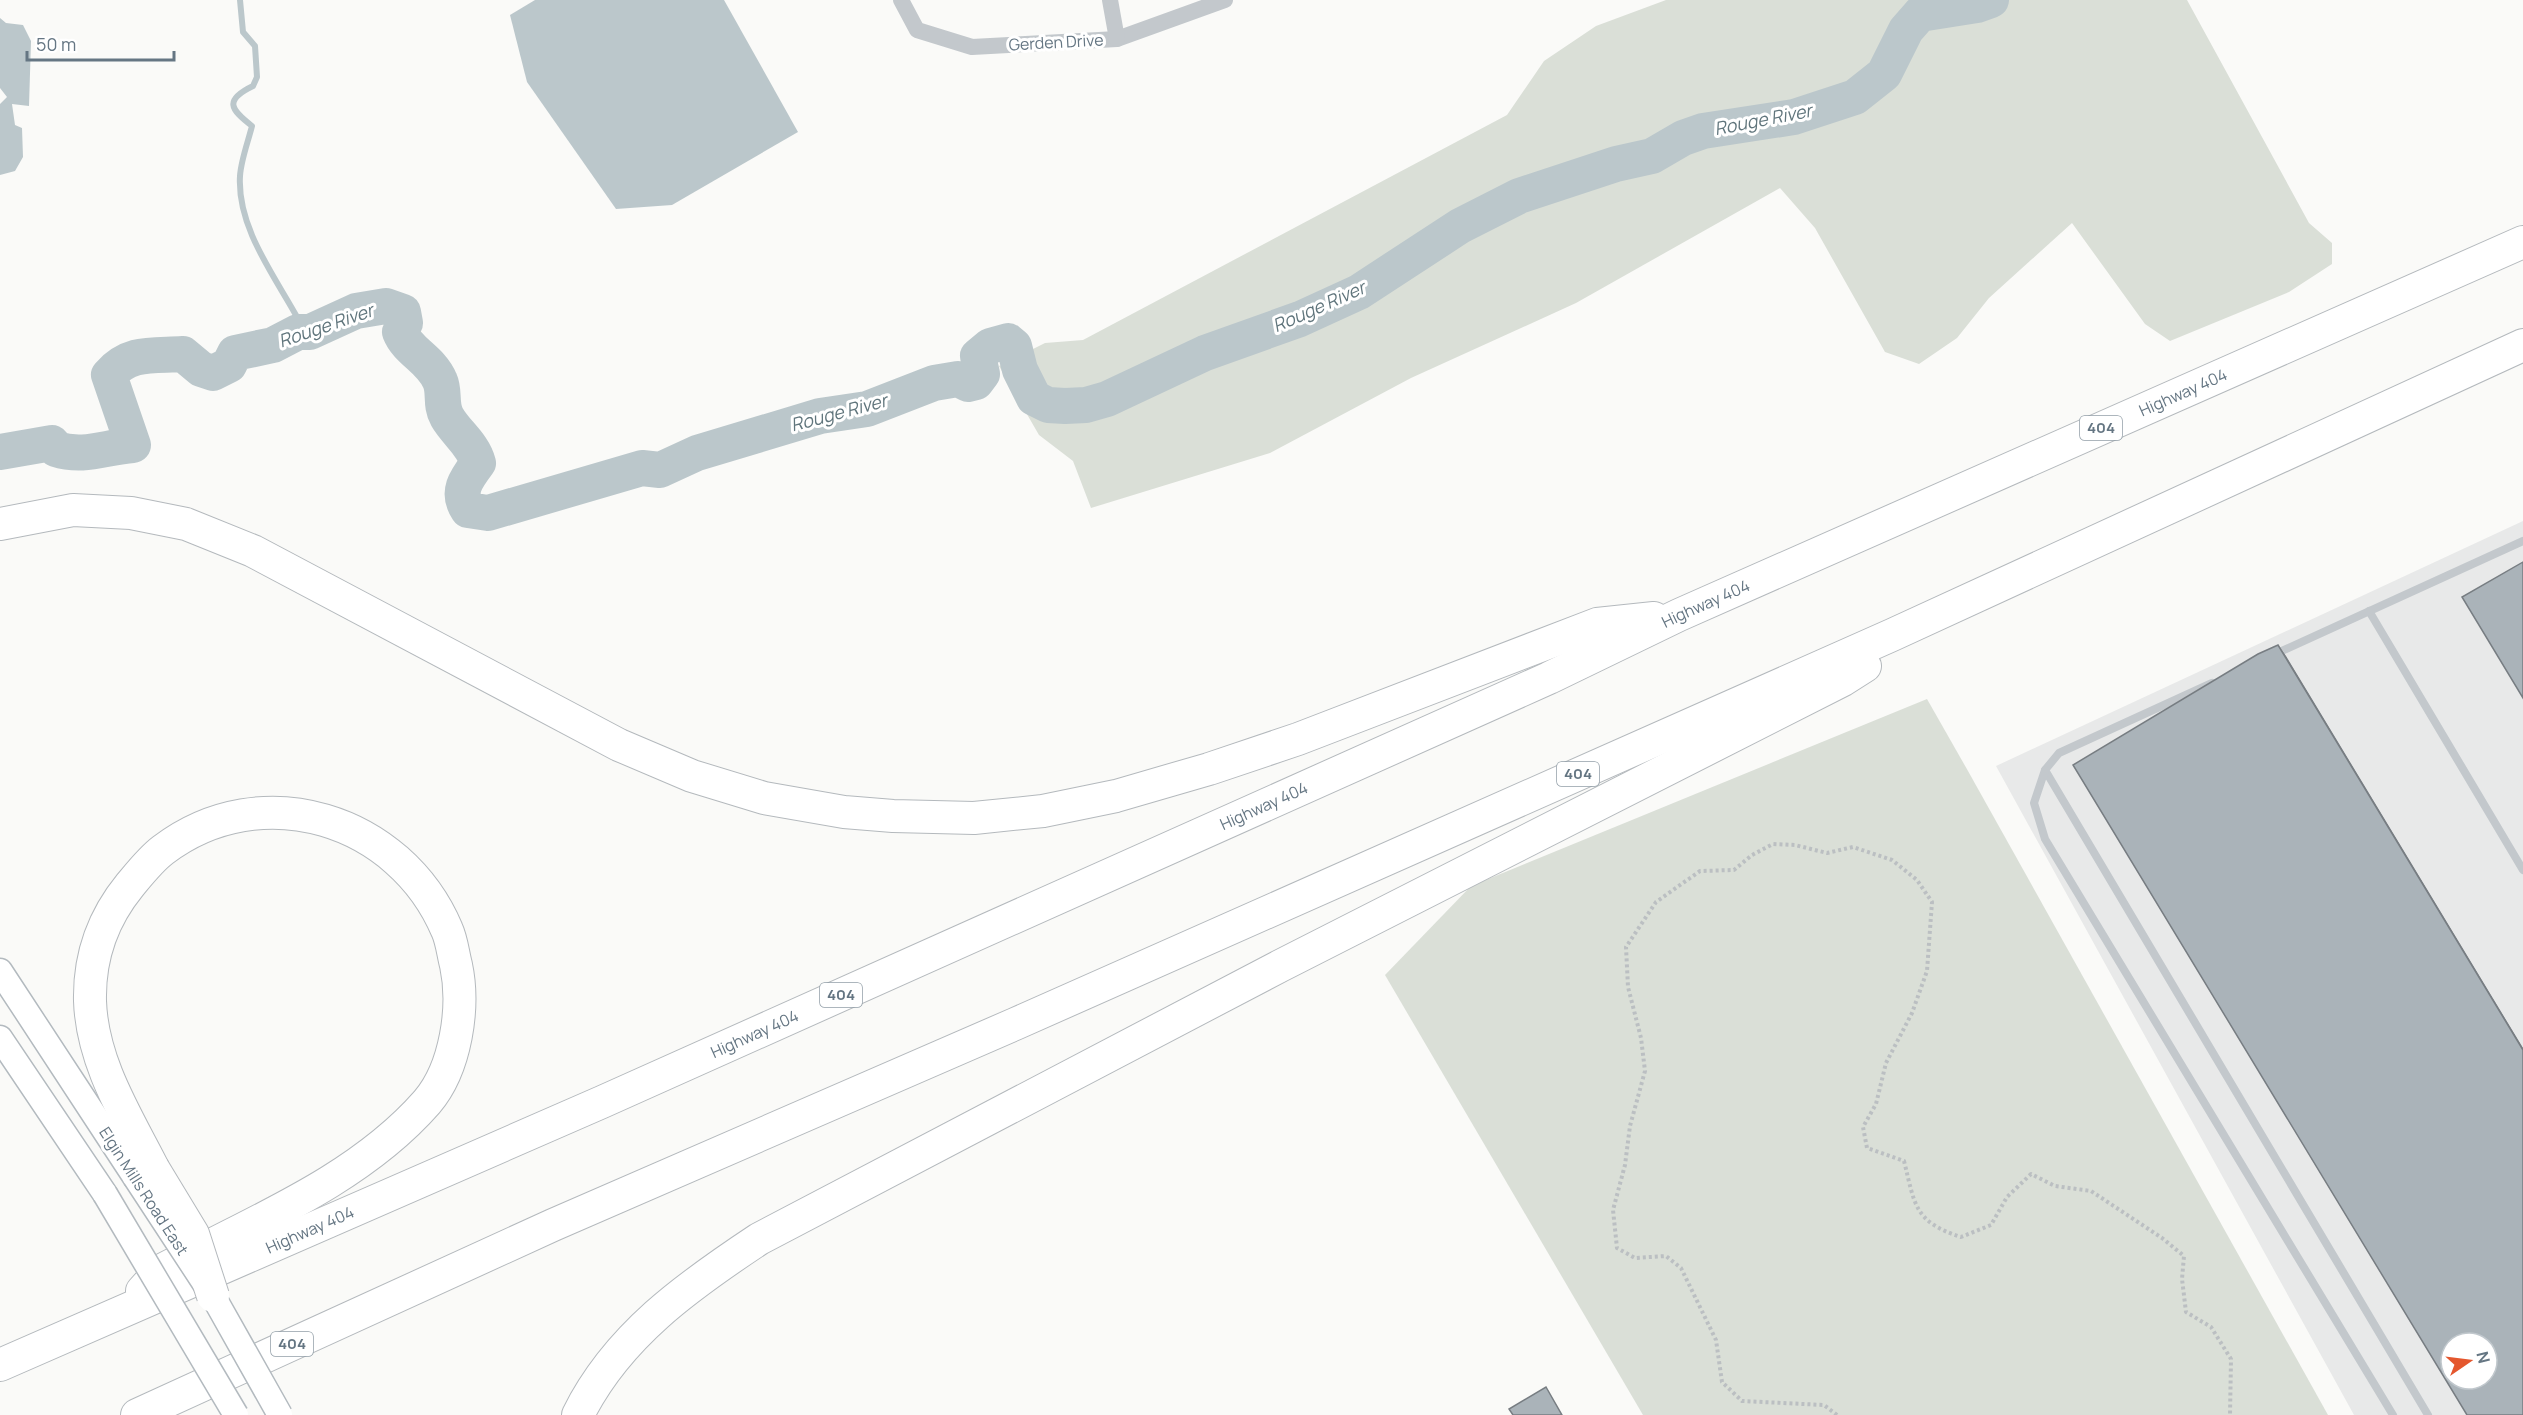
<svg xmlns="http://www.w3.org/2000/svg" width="2523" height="1415" font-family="Manrope,sans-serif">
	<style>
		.built { fill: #e8e9e9; fill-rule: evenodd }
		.green { fill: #dadfd7 }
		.water { fill: #bbc7cb }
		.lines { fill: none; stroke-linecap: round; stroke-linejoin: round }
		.stream { stroke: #bbc7cb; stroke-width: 6 }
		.river { stroke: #bbc7cb; stroke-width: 36 }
		.secondary-casing { stroke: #b3babf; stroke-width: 27 }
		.highway-casing { stroke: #b4b9bd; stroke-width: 34 }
		.path { stroke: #bbbfc2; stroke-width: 4; stroke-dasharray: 3 3; stroke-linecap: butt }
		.lane { stroke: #c3c8cc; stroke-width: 8 }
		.street { stroke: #c3c8cc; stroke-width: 16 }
		.secondary { stroke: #fff; stroke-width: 24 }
		.highway { stroke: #fff; stroke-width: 32 }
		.secondary-bridge-casing { stroke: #b3babf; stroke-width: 27; stroke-linecap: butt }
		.highway-bridge-casing { stroke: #b4b9bd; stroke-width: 34; stroke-linecap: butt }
		.secondary-bridge { stroke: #fff; stroke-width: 24 }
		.highway-bridge { stroke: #fff; stroke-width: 32 }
		.shaded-wall { fill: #777d82 }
		.building { fill: #aab3b9; stroke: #777d82; stroke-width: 1.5; fill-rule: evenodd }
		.labels { text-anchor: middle; stroke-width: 6; stroke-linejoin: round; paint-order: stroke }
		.shield { fill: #fff; stroke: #939fa8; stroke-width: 1.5 }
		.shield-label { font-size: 15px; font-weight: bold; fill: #657683 }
		.street-label { font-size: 16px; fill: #657683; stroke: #fff }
		.water-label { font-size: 18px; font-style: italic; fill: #60757c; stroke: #fff }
	</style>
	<rect width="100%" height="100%" fill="#fafaf8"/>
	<path class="built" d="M2523 521V1415H2354L1996 766ZM2451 1343H2487V1379H2451Z"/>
	<g class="green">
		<polygon points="1666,0 2187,0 2309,223 2332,243 2332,264 2289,292 2170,341 2145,324 2072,223 1989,298 1957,338 1919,364 1885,352 1815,228 1780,188 1576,303 1411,378 1270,453 1091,508 1073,461 1039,435 999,366 1045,343 1083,340 1507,115 1544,61 1596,26"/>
		<polygon points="1927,699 1968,771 2328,1415 1643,1415 1385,975 1471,886"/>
	</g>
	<g class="water">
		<polygon points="535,0 724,0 798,132 672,205 616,209 527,82 510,15"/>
		<polygon points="0,18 6,23 23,25 31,41 29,106 12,104 15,125 22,128 23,157 15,171 0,175 0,104 7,97 0,88"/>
	</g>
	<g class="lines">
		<path class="stream" d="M240 0 243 32 255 46 257 77 253 86C224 100 230 109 252 126 248 142 241 160 240 176 237 227 274 275 297 317L298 332"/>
		<path class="river" d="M0 452 52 443 56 449C84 458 105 447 133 445L109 375C130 351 153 356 183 354L201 369 213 373 229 365 235 353 273 345 298 332H310L356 311 386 306 403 312 405 323 400 332C408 352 431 359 440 381 445 392 440 405 447 417 456 433 473 444 478 463 466 479 456 492 468 510L488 513 642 468 660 470 697 453 820 416 867 409 934 383 958 379 968 384 976 382 982 374 978 356 990 346 1008 341 1014 346 1020 370 1034 398 1048 405 1065 406 1086 405 1107 399 1205 353 1300 319 1359 292 1460 226 1519 196 1616 164 1652 156 1683 138 1703 131 1794 117 1855 97 1884 74 1906 30 1920 14 1977 5 1991 0"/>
		<defs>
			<g id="secondary">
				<polyline points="0,971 135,1177"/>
				<polyline points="0,1038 105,1194"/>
			</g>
			<g id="highway">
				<polyline points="0,524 73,510 131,513 186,524 253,551 619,745 692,776 764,798 844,812 893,816 974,818 1043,811 1116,796 1209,769 1298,739 1597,624 1654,618"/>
				<path d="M142 1291 160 1271C251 1223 358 1181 427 1102 456 1068 465 1007 456 965 453 954 452 941 447 930 400 819 262 775 163 850 151 859 140 873 130 885 103 918 89 958 90 1001 92 1062 126 1115 153 1168"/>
				<path id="s1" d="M0 1365 602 1102 1549 678 1679 615 2523 242"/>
				<polyline points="137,1415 553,1225 1015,1024 1892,635 2523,345"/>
				<path d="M578 1415C617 1336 688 1286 759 1239L1280 966 1843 680 1865 666"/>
			</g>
		</defs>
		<use href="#secondary" class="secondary-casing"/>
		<use href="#highway" class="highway-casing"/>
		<path class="path" d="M1837 1415 1824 1405 1742 1401 1722 1382 1716 1340 1681 1268 1666 1256 1635 1258 1617 1248 1613 1210 1625 1165 1630 1126 1645 1071 1641 1038 1628 987 1626 947 1656 902 1700 871 1734 870 1752 855 1773 844 1795 845 1827 853 1853 847 1892 860 1917 880 1932 902 1927 971 1912 1013 1886 1063 1876 1104 1863 1127 1867 1148 1904 1161C1915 1205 1914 1222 1961 1237L1991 1225 2007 1197 2031 1174 2055 1186 2091 1191 2162 1238 2184 1256 2182 1279 2186 1312 2211 1327 2231 1359 2230 1415"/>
		<g class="lane">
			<polyline points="2369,611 2523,870"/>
			<polyline points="2273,655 2523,541"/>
			<polyline points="2212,683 2059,753 2045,770 2428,1415"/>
			<polyline points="2045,770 2034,803 2045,839 2393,1415"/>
		</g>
		<g class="street">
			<polyline points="901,0 917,30 972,47 1117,39 1225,0"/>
			<polyline points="1110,0 1117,39"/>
		</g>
		<use href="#secondary" class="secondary"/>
		<use href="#highway" class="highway"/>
		<defs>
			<g id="secondary-bridge">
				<polyline points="135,1177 213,1296 280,1415"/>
				<polyline points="105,1194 236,1415"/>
			</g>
			<polyline id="highway-bridge" points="153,1168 193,1234 213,1296"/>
		</defs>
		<use href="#secondary-bridge" class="secondary-bridge-casing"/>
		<use href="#highway-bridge" class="highway-bridge-casing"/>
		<use href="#secondary-bridge" class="secondary-bridge"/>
		<use href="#highway-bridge" class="highway-bridge"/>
	</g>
	<polygon class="shaded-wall" points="2278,645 2286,656 2523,1048 2523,1050"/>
	<g class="building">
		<polygon points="2523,562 2523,698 2462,597"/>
		<path d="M2278 645 2523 1050V1415H2467L2073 765 2258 654ZM2451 1343H2487V1379H2451Z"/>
		<polygon points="1546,1387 1562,1415 1513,1415 1509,1409"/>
	</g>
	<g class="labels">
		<g class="shield">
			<rect x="2080" y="416" width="42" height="24" rx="4.5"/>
			<rect x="1557" y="762" width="42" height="24" rx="4.5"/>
			<rect x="820" y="983" width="42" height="24" rx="4.5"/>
			<rect x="271" y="1332" width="42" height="24" rx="4.5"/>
		</g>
		<g class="shield-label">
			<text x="2101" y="433">404</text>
			<text x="1578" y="779">404</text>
			<text x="841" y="1000">404</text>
			<text x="292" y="1349">404</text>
		</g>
		<g class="street-label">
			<text transform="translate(1056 42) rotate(-3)" y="6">Gerden Drive</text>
			<text dy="6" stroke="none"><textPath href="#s1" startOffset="2390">Highway 404</textPath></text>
			<text dy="6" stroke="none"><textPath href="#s1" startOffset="1868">Highway 404</textPath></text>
			<text dy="6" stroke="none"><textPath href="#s1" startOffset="1382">Highway 404</textPath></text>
			<text dy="6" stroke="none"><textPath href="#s1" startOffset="824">Highway 404</textPath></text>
			<text transform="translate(144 1191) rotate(57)" y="6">Elgin Mills Road East</text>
			<text dy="6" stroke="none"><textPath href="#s1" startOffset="338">Highway 404</textPath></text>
		</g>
		<g class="water-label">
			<text transform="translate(1763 120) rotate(-11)" y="6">Rouge River</text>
			<text transform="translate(1319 307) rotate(-24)" y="6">Rouge River</text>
			<text transform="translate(326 326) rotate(-19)" y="6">Rouge River</text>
			<text transform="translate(839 413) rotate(-15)" y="6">Rouge River</text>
		</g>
	</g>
	<g transform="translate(2469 1361) rotate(76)"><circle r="28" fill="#ffffff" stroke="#c1c8cd" stroke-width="1.5"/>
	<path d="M0-4.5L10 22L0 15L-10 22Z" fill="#e4572e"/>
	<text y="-9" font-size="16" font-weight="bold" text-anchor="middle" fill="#657683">N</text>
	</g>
	<path d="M27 51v9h147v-9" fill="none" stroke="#657683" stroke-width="3"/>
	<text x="36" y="51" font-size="18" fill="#657683" stroke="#ffffff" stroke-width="4.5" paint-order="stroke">50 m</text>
</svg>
